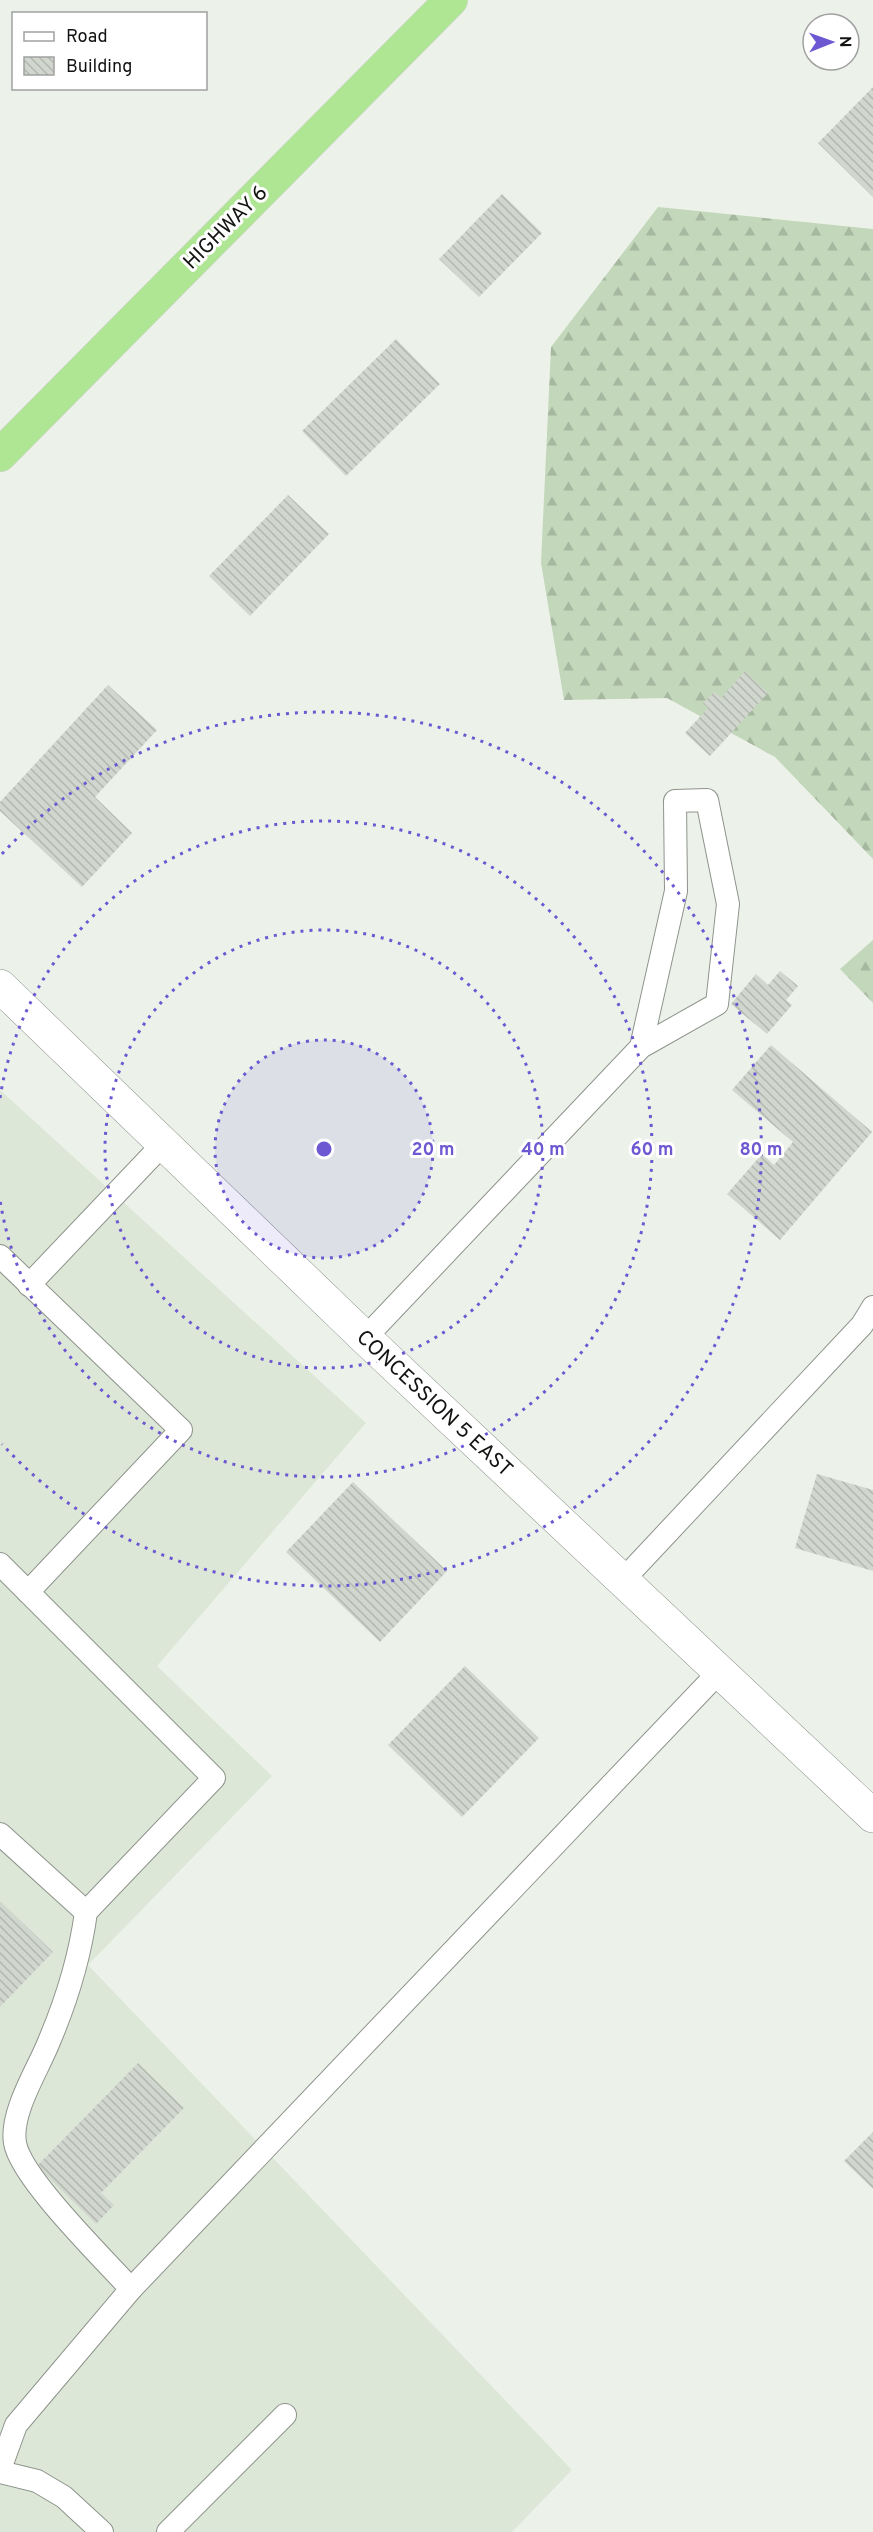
<svg xmlns="http://www.w3.org/2000/svg" width="873" height="2532" font-family="Overpass,sans-serif">
	<style>
		.built { fill: #dce7d7 }
		.forest { fill: url(#forest-firs) }
		.building { fill: url(#building-back-hatch) }
		.lines { fill: none; stroke-linecap: round; stroke-linejoin: round }
		.service-casing { stroke: #8e948c; stroke-width: 24 }
		.tertiary-casing { stroke: #8e948c; stroke-width: 34 }
		.trunk-casing { stroke: #d0d0cf; stroke-width: 34 }
		.service { stroke: #fff; stroke-width: 22 }
		.tertiary { stroke: #fff; stroke-width: 33 }
		.trunk { stroke: #aee694; stroke-width: 33 }
		.ring { fill: none; stroke: #6d58d2; stroke-width: 3; stroke-dasharray: 3 6 }
		.labels { text-anchor: middle; stroke-width: 6; stroke-linejoin: round; paint-order: stroke }
		.street-label { font-size: 21px; fill: #121411; stroke: #fff }
		.centre { fill: #6d58d2; stroke: #fff; stroke-width: 3 }
		.ring-label { font-size: 18px; text-anchor: middle; font-weight: bold; fill: #6d58d2; stroke: #fff; stroke-width: 6; stroke-linejoin: round; paint-order: stroke }
	</style>
	<defs>
		<pattern id="forest-firs" width="22" height="20" patternUnits="userSpaceOnUse" patternTransform="scale(1.5)"><rect width="22" height="20" fill="#c3d7ba"/><path d="M5 1l3.5 6h-7zM16 11l3.5 6h-7z" fill="#a6b89f"/></pattern>
		<pattern id="building-back-hatch" width="6" height="6" patternUnits="userSpaceOnUse" patternTransform="scale(1.5)"><rect width="6" height="6" fill="#d1d7ce"/><path d="M-1 5l2 2M0 0l6 6M5-1l2 2" fill="none" stroke="#b2b8b0"/></pattern>
	</defs>
	<rect width="100%" height="100%" fill="#ecf2e9"/>
	<polygon class="built" points="0,1090 366,1423 157,1666 272,1776 88,1965 572,2470 512,2532 0,2532"/>
	<g class="forest">
		<polygon points="658,207 873,229 873,859 775,757 667,698 564,700 541,563 551,347"/>
		<polygon points="873,940 873,1003 840,969"/>
	</g>
	<g class="building">
		<polygon points="873,87 873,197 818,143"/>
		<polygon points="502,194 542,233 479,297 439,259"/>
		<polygon points="396,339 440,384 346,476 302,431"/>
		<polygon points="288,495 329,534 250,616 209,576"/>
		<polygon points="745,671 768,693 710,756 685,733 708,708 703,703 714,692 721,698"/>
		<polygon points="108,685 157,730 95,797 132,833 82,887 0,811 0,802"/>
		<polygon points="780,971 798,986 786,1000 792,1005 767,1034 731,1004 756,974 768,985"/>
		<polygon points="771,1045 872,1132 780,1240 727,1194 762,1154 774,1165 793,1142 732,1090"/>
		<polygon points="817,1474 873,1490 873,1571 795,1548"/>
		<polygon points="353,1482 447,1571 380,1642 286,1552"/>
		<polygon points="465,1666 539,1738 462,1817 388,1745"/>
		<polygon points="0,1901 53,1952 0,2007"/>
		<polygon points="138,2063 184,2108 101,2193 114,2205 96,2224 37,2166"/>
		<polygon points="873,2132 873,2189 844,2161"/>
	</g>
	<g class="lines">
		<defs>
			<g id="service">
				<polyline points="0,1256 181,1430 28,1592 0,1564"/>
				<polyline points="29,1285 164,1143"/>
				<polyline points="365,1338 641,1047 717,1004 728,904 707,800 675,801 676,891 641,1047"/>
				<polyline points="623,1580 862,1325 873,1307"/>
				<polyline points="0,1834 86,1912 214,1778 28,1592"/>
				<path d="M86 1912C80 1957 66 2002 48 2044 37 2071 10 2113 15 2143 21 2178 104 2259 131 2289"/>
				<polyline points="0,2469 16,2425 131,2289 720,1671"/>
				<polyline points="0,2472 37,2481 64,2497 102,2532"/>
				<polyline points="168,2532 285,2415"/>
			</g>
			<polyline id="tertiary" points="0,986 365,1338 873,1816"/>
			<polyline id="trunk" points="0,455 451,0"/>
		</defs>
		<use href="#service" class="service-casing"/>
		<use href="#tertiary" class="tertiary-casing"/>
		<use href="#trunk" class="trunk-casing"/>
		<use href="#service" class="service"/>
		<use href="#tertiary" class="tertiary"/>
		<use href="#trunk" class="trunk"/>
	</g>
	<circle cx="324" cy="1149" r="109" fill="#6d58d2" fill-opacity=".12"/>
	<g class="ring">
		<circle cx="324" cy="1149" r="109"/>
		<circle cx="324" cy="1149" r="219"/>
		<path d="M0 1098A328 328 0 1 1 0 1200"/>
		<path d="M2 854A437 437 0 1 1 2 1444"/>
	</g>
	<g class="labels">
		<g class="street-label">
			<text transform="translate(225 227) rotate(-45)" y="7">HIGHWAY 6</text>
			<text transform="translate(435 1403) rotate(43)" y="7">CONCESSION 5 EAST</text>
		</g>
	</g>
	<circle cx="324" cy="1149" r="9" class="centre"/>
	<g class="ring-label">
		<text x="433" y="1155">20 m</text>
		<text x="543" y="1155">40 m</text>
		<text x="652" y="1155">60 m</text>
		<text x="761" y="1155">80 m</text>
	</g>
	<rect x="12" y="12" width="195" height="78" fill="#ffffff" stroke="#a0a1a0" stroke-width="1.5"/>
	<rect x="24" y="32" width="30" height="9" fill="#ffffff" stroke="#a0a1a0" stroke-width="1.5"/>
	<text x="66" y="42" font-size="18" fill="#121411">Road</text>
	<rect x="24" y="57" width="30" height="18" fill="url(#building-back-hatch)" stroke="#a0a1a0" stroke-width="1.5"/>
	<text x="66" y="72" font-size="18" fill="#121411">Building</text>
	<g transform="translate(831 42) rotate(89)"><circle r="28" fill="#ffffff" stroke="#a0a1a0" stroke-width="1.5"/>
	<path d="M0-4.5L10 22L0 15L-10 22Z" fill="#6d58d2"/>
	<text y="-9" font-size="16" font-weight="bold" text-anchor="middle" fill="#121411">N</text>
	</g>
</svg>
